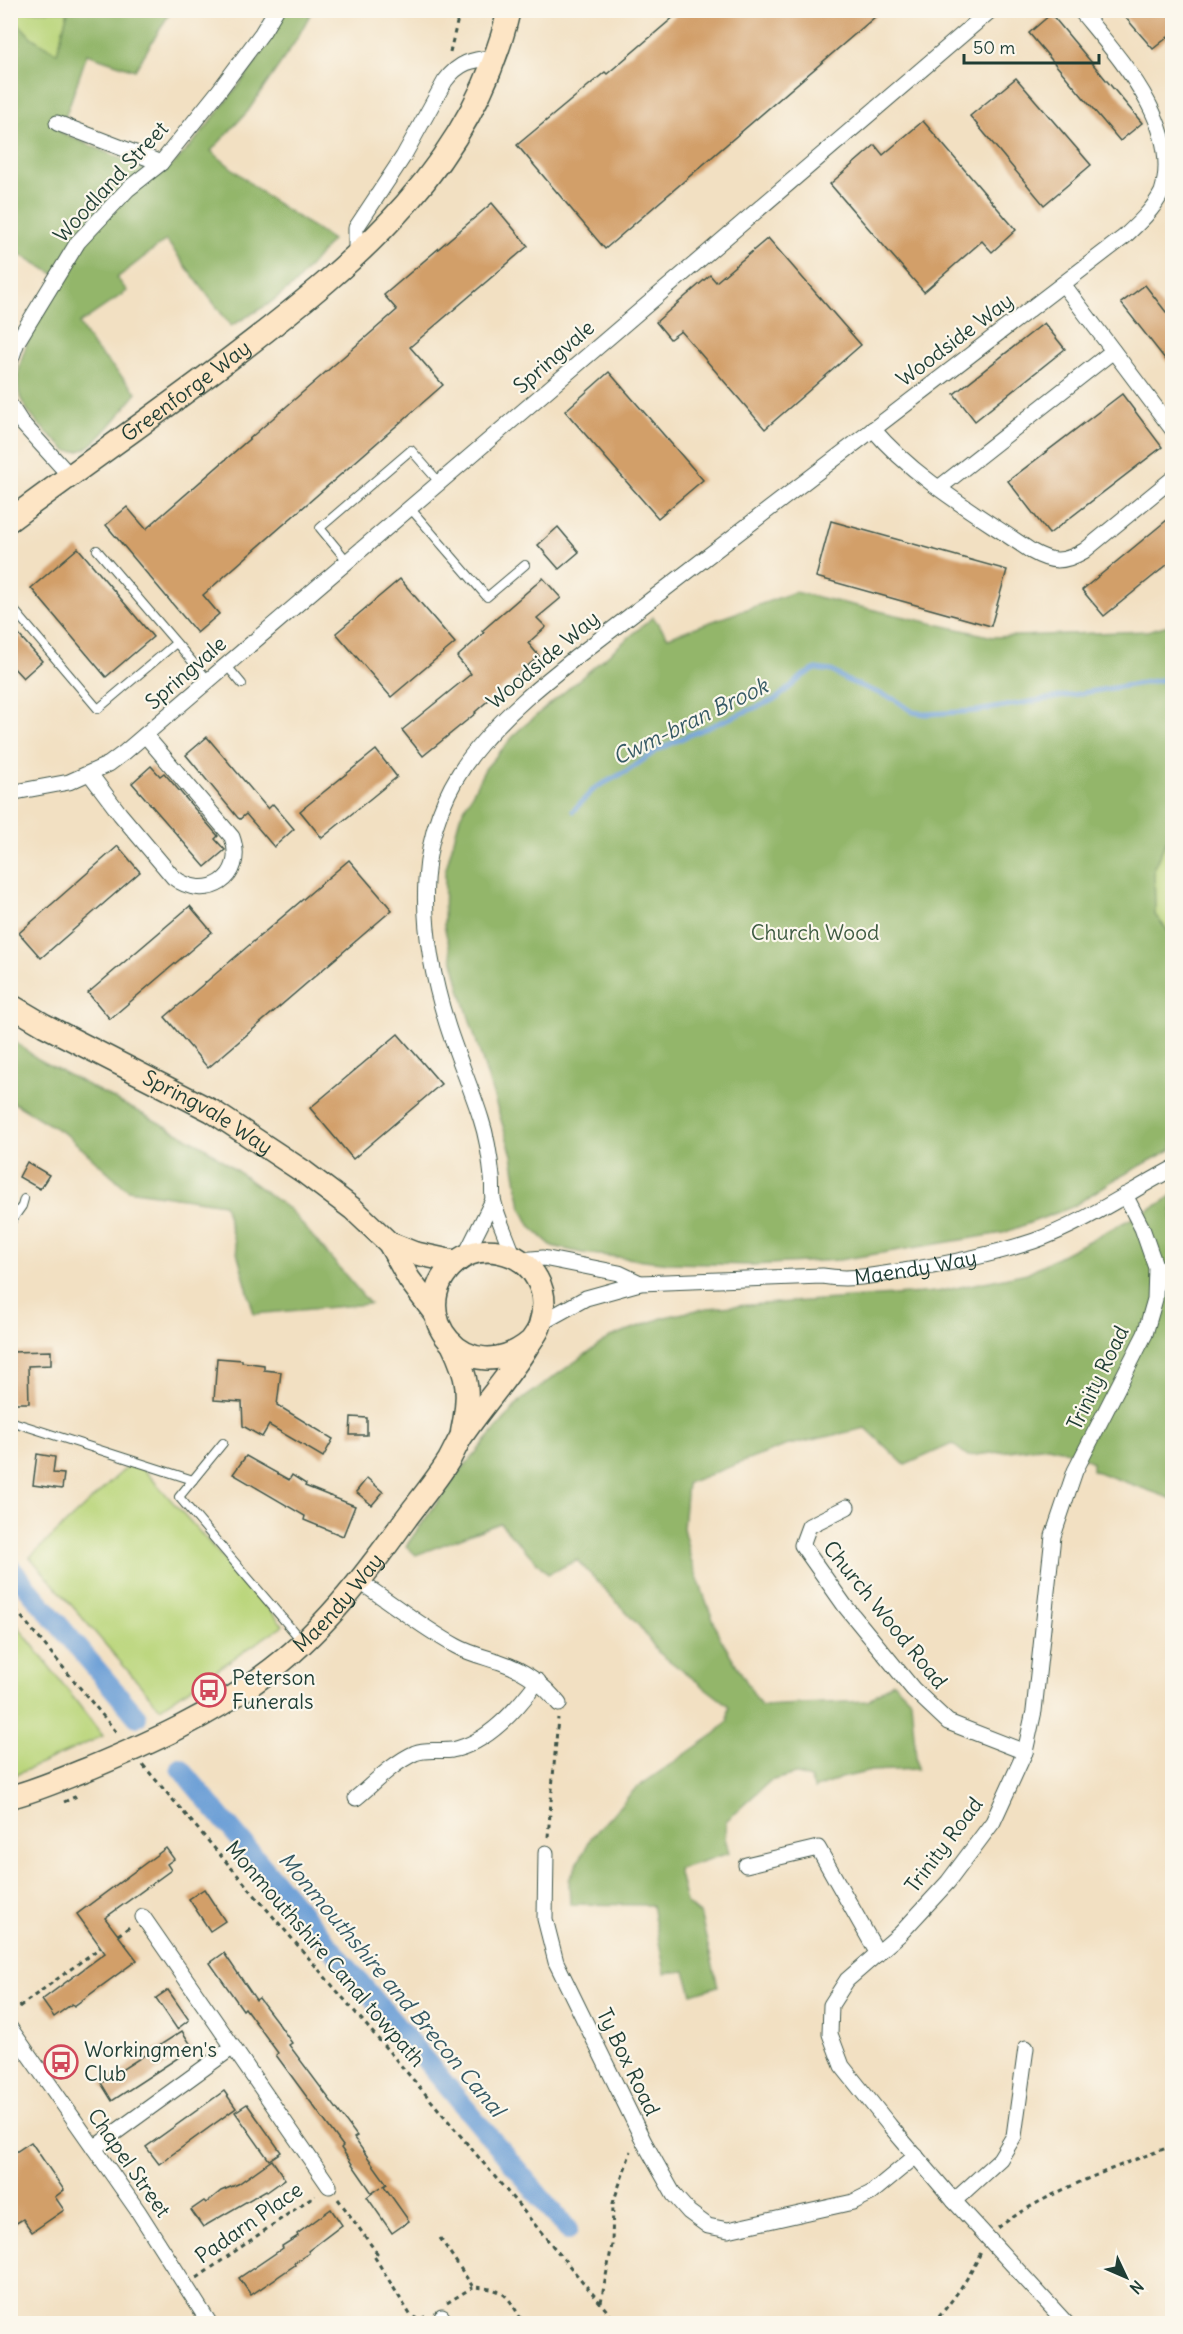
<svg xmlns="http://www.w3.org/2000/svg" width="1183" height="2334" font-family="Delius,sans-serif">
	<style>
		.green { fill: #bad57a; stroke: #6c8957; stroke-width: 1.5 }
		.forest { fill: #93b66a; stroke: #597a4f; stroke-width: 1.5 }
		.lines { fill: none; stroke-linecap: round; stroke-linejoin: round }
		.stream { stroke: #6a9ed6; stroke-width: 5 }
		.canal { stroke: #6a9ed6; stroke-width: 20 }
		.building { fill: #d29f69 }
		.lane-casing { stroke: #3f5549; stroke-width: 10 }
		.street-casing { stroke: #3f5549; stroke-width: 17 }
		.secondary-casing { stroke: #3f5549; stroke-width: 25 }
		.path { stroke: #3f5549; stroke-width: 3; stroke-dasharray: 4.5 4.5; stroke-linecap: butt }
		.lane { stroke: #fff; stroke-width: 8 }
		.street { stroke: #fff; stroke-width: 15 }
		.secondary { stroke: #fde5c5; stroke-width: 22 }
		.labels { text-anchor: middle; stroke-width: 4.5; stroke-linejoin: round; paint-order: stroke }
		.street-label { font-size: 21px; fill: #1f3d34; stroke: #fbf7ec }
		.park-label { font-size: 21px; fill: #3e5b42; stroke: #fbf7ec }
		.poi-label { font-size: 21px; fill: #1f3d34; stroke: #fbf7ec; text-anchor: start }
		.water-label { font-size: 22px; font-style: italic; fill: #365a65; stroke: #fbf7ec }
	</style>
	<rect width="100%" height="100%" fill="#fbf7ec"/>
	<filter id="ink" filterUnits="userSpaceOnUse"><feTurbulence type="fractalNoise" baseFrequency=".0167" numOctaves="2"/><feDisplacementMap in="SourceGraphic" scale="12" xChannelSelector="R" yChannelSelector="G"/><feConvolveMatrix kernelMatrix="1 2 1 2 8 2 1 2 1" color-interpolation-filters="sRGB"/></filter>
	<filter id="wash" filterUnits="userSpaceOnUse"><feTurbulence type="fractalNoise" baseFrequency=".008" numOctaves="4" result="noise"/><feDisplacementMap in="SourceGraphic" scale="24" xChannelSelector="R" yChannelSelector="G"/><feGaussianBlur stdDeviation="1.35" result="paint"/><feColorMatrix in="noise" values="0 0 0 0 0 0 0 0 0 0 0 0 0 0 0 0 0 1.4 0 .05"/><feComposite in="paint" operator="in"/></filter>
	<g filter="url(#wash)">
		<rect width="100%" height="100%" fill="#f2e0c2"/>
		<g class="green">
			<polygon points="11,11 68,11 57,54 32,38 17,22 11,19"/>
			<polygon points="1172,829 1172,936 1155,915 1154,867"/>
			<polygon points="129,1465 141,1468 146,1472 283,1625 160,1708 30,1557"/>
			<polygon points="10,1616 103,1736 11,1777 10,1777"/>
		</g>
		<g class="forest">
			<path d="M68 11H171L135 70 87 54 60 132 160 176C185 155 204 130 224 104 247 75 271 45 283 11H312L295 42 248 111 211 151 267 197 332 240 295 284 267 305 231 326 166 240 117 278 127 291 79 324 93 346 137 393C125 407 100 441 85 449 79 452 73 452 67 451 51 436 33 422 23 403 4 369 45 308 61 278L11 249V19L17 22 32 38 57 53Z"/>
			<polygon points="795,592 993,637 1147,631 1172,624 1172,829 1154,867 1155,915 1172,936 1172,1149 1112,1181 1072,1207 1003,1233 839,1260 752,1265 670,1263 582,1253 552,1246 531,1227 521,1207 512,1155 461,992 444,926 445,872 460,817 485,769 518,731 653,617 668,637"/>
			<polygon points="11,1039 38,1059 203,1146 290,1210 370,1304 254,1314 224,1204 128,1190 67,1135 11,1101"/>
			<polygon points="1172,1195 1172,1499 1092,1470 1092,1462 1072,1452 1048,1446 968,1456 952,1444 905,1465 866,1428 785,1446 687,1483 683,1528 691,1560 719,1636 761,1706 868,1701 893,1682 911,1700 917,1769 871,1771 841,1778 815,1789 810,1779 795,1774 770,1781 726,1821 725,1838 729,1853 678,1869 686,1903 700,1914 718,1986 692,1994 685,1971 665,1973 652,1905 570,1904 569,1880 591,1838 635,1789 716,1733 728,1721 729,1706 658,1652 640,1627 577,1560 548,1574 500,1523 416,1555 406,1546 456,1476 520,1401 610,1337 665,1317 707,1308 937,1292 1027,1273 1163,1202"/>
		</g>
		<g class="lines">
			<polyline class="stream" points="573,811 595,788 629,770 656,751 687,736 776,699 804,675 816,669 832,671 846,680 896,700 913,712 926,714 976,711 1172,678"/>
			<g class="canal">
				<polyline points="10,1567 137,1717"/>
				<polyline points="180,1768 568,2230"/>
			</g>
		</g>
		<g id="blocks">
			<g class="building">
				<polygon points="682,10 883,10 605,249 517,145 605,72 607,74"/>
				<polygon points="1119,10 1173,10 1173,33 1153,49"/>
				<polygon points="1051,14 1142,123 1120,141 1029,33"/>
				<polygon points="1016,78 1091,165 1044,205 970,116"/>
				<polygon points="923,121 1016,230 992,252 982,241 924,292 830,184 875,145 883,155"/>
				<polygon points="492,203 528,246 410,347 443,385 203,595 219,614 197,633 106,525 127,507 146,529 397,310 384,295"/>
				<polygon points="768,238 861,345 765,429 681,331 670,339 656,322 710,275 716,282"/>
				<polygon points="1145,285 1173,321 1173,369 1121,303"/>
				<polygon points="1044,323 1065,349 975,421 954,394"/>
				<polygon points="609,372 703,480 658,518 565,411"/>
				<polygon points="1122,394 1162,447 1049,534 1008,481"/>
				<polygon points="1173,515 1173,560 1104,616 1082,590"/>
				<polygon points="831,521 1007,570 991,626 816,577"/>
				<polygon points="558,527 579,552 559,569 538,545"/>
				<polygon points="78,548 153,637 106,677 31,588"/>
				<polygon points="543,578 561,598 537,618 546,627 528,643 539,656 475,712 476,713 423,756 402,730 471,674 457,657 484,633 482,631"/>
				<polygon points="400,579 455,643 391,697 336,633"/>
				<polygon points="10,625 42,661 23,678 10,664"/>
				<polygon points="207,737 268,809 273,804 294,829 274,847 246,814 240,819 238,818 186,755"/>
				<polygon points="376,750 397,777 322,838 300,811"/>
				<polygon points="151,766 160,776 164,773 218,836 215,839 225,850 205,867 132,783"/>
				<polygon points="118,846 140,872 41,958 19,933"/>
				<polygon points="349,860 392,910 208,1068 165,1017"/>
				<polygon points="190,906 212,932 110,1019 88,993"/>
				<polygon points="398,1034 441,1084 353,1159 310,1108"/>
				<polygon points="27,1162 49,1175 40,1189 19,1177"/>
				<polygon points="51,1351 51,1365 28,1366 29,1403 10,1403 10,1352"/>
				<polygon points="217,1358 242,1360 242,1362 264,1365 264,1370 281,1372 277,1405 333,1439 323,1457 269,1425 262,1437 243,1426 242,1402 214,1400"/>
				<polygon points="351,1417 367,1418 367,1435 350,1435"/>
				<polygon points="37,1454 55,1457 53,1473 64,1474 62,1489 33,1485"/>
				<polygon points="246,1456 289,1480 292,1475 306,1484 305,1486 355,1506 343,1536 304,1520 305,1516 233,1474"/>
				<polygon points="367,1478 383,1492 372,1505 356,1492"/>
				<polygon points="166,1848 174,1859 167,1864 171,1870 105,1918 137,1960 74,2006 72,2004 54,2017 42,2000 105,1953 77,1914"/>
				<polygon points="204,1889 225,1921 210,1931 189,1899"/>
				<polygon points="224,1953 256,2000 259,1998 278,2023 292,2043 289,2045 357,2136 354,2138 387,2184 384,2186 409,2221 392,2233 367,2197 381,2187 372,2193 341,2148 343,2146 276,2055 278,2053 245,2008 243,2010 210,1963"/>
				<polygon points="168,1990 189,2020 177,2029 156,1998"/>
				<polygon points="182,2031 193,2048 112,2101 101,2083"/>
				<polygon points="224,2091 236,2108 159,2164 146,2147"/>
				<polygon points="247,2104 281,2152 269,2160 235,2112"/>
				<polygon points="31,2142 64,2190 55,2197 64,2210 32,2232 23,2219 10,2227 10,2156"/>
				<polygon points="272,2160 285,2179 267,2192 266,2190 203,2227 191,2210 204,2201 206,2203 221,2191 238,2184"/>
				<polygon points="331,2209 342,2225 308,2251 309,2253 294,2263 295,2265 251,2295 239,2278 283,2248 282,2246 298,2236 297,2234"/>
			</g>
		</g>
	</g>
	<g filter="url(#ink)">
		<use href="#blocks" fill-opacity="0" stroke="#3f5549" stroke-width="1.5"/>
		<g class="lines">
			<defs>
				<g id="lane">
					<polyline points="410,508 487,597 525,565"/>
					<polyline points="97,550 209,681"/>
					<polyline points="348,562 320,528 411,450 440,483"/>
					<polyline points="15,611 98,709 176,643"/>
					<polyline points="227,666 242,684"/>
					<polyline points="10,1223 22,1206 24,1199"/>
					<polyline points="10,1421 193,1480"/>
					<polyline points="223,1443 179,1497 301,1640"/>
				</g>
				<g id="street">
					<polyline points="57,123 161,163"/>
					<path d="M356 257V228L403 157 445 81C460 61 472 60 496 57"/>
					<polyline points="1063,284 1172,429"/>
					<polyline points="10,362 17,342 78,242 128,189 161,163 218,92 262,33 276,10"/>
					<polyline points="10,405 21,422 70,476"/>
					<path d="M873 429C915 479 977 514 1031 551 1052 563 1063 563 1084 551L1172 479"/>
					<polyline points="940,487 1113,351"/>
					<path d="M90 774 120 814 173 877C206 903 247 878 232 837L145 735"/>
					<polyline points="10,793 69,782 109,764 125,752 991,10"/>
					<path d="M513 1255C507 1237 497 1218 493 1199 492 1192 493 1184 492 1177 490 1157 487 1137 481 1119 471 1087 457 1056 447 1024 417 927 410 826 481 744 509 711 541 685 575 658L1124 237C1139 223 1153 210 1162 192 1183 126 1118 57 1080 10"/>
					<polyline points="465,1256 493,1200"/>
					<polyline points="521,1260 543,1258 619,1273 640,1283"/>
					<path id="s1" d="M541 1323 586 1298 640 1283 822 1276C851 1281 875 1275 904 1271 947 1264 992 1255 1034 1241 1082 1224 1127 1193 1172 1169"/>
					<polyline points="847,1507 809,1526 802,1545 845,1606 913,1689 948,1722 1025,1752"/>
					<path d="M360 1582C392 1603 423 1628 456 1646 470 1654 485 1657 500 1662 524 1670 543 1683 559 1704"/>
					<path d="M356 1798C374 1783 393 1763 415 1753 427 1748 440 1752 452 1750 488 1743 517 1709 538 1681"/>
					<polyline points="546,1853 545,1919 556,1962 644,2142 674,2195 689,2212 708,2226 728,2230 853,2202 871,2193 916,2156"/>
					<polyline points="746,1865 818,1848 878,1954"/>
					<polyline points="143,1917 329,2186"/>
					<polyline points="10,2028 138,2211 210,2324"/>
					<polyline points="94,2148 233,2047"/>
					<polyline points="954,2201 1000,2159 1014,2136 1026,2048"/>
					<polyline points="442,2317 446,2324"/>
					<polyline points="1067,2324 954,2201 890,2126 842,2066 830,2034 831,2005 847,1980 900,1934 948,1882 993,1822 1025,1752 1034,1711 1053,1536 1075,1471 1145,1334 1155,1299 1156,1268 1142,1228 1125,1195"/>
				</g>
				<g id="secondary">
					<path id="s2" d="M10 520C86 463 165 409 240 351 359 260 474 163 509 10"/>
					<path id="s3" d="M10 1005 44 1025 212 1111 304 1172 353 1209 389 1243 409 1279 436 1315"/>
					<polyline points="389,1243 414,1253 456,1262"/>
					<path d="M452 1344C469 1378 470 1395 462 1432"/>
					<path id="s4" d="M10 1797C38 1790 64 1778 90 1768 150 1743 210 1716 263 1676 320 1635 364 1577 405 1520 419 1501 436 1481 449 1460 453 1453 457 1444 461 1437 482 1406 507 1379 527 1347 531 1340 538 1333 540 1325 545 1309 545 1293 537 1279 522 1250 480 1241 455 1263 401 1311 467 1395 531 1341"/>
				</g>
			</defs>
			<use href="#lane" class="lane-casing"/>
			<use href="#street" class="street-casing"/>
			<use href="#secondary" class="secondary-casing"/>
			<g class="path">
				<polyline points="450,52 460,10"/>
				<polyline points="10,1603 118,1734"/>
				<polyline points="143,1765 434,2104 618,2324"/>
				<polyline points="64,1802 77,1796"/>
				<polyline points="548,1837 558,1718"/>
				<polyline points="118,1935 131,1926"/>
				<polyline points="12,2012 101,1947"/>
				<polyline points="338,2199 377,2253 374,2256 411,2316 420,2320 426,2316"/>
				<path d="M998 2228C1041 2194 1120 2165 1172 2146"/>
				<path d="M440 2238 473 2287C508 2289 507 2296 524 2324"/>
				<polyline points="197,2278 315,2195"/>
				<polyline points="601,2302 612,2245 613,2203 631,2151"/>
				<polyline points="447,2303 473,2287"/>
				<path d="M933 2324C952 2301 969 2279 981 2252"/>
			</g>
			<use href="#lane" class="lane"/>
			<use href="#street" class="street"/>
			<use href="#secondary" class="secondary"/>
		</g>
	</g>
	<defs>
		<symbol id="bus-ring" viewBox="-11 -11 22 22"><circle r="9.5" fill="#fbf7ec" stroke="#d1495b" stroke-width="1.5"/><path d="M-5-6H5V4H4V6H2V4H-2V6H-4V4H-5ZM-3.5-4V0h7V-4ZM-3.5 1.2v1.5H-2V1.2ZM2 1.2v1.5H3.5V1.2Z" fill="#d1495b"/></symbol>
	</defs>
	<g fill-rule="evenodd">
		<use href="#bus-ring" x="190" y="1671" width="38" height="38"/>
		<use href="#bus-ring" x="42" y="2043" width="38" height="38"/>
	</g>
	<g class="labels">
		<g class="street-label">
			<text transform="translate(111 182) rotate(-47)" y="7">Woodland Street</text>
			<text transform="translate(955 340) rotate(-37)" y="7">Woodside Way</text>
			<text transform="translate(554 357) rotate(-41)" y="7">Springvale</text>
			<text dy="7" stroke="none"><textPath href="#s2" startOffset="218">Greenforge Way</textPath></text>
			<text transform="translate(543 660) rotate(-40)" y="7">Woodside Way</text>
			<text transform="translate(186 673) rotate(-41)" y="7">Springvale</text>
			<text dy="7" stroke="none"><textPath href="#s3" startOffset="225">Springvale Way</textPath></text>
			<text dy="7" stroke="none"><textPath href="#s1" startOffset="384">Maendy Way</textPath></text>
			<text transform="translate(1098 1378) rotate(-64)" y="7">Trinity Road</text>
			<text dy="7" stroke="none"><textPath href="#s4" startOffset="387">Maendy Way</textPath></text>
			<text transform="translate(885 1615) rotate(51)" y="7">Church Wood Road</text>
			<text transform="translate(944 1845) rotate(-53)" y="7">Trinity Road</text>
			<text transform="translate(325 1954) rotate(49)" y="7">Monmouthshire Canal towpath</text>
			<text transform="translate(628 2062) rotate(64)" y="7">Ty Box Road</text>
			<text transform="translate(129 2163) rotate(55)" y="7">Chapel Street</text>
			<text transform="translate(249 2223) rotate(-35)" y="7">Padarn Place</text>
		</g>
		<g class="park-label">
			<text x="815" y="940">Church Wood</text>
		</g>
		<g class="poi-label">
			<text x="232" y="1685">Peterson<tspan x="232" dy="24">Funerals</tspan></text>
			<text x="84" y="2057">Workingmen's<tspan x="84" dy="24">Club</tspan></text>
		</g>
		<g class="water-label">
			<text transform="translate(690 721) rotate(-26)" y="8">Cwm-bran Brook</text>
			<text transform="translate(392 1984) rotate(50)" y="8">Monmouthshire and Brecon Canal</text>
		</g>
	</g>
	<rect width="1183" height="2334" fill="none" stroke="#fbf7ec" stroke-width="36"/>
	<g transform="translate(1126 2277) rotate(134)" stroke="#fbf7ec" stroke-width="4.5" paint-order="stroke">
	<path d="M0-4.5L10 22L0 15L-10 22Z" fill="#1f3d34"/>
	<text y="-9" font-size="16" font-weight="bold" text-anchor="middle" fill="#1f3d34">N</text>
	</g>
	<path d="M964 54v9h135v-9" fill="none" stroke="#1f3d34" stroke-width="3"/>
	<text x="973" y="54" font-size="18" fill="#1f3d34" stroke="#fbf7ec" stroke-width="4.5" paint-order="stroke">50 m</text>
</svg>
